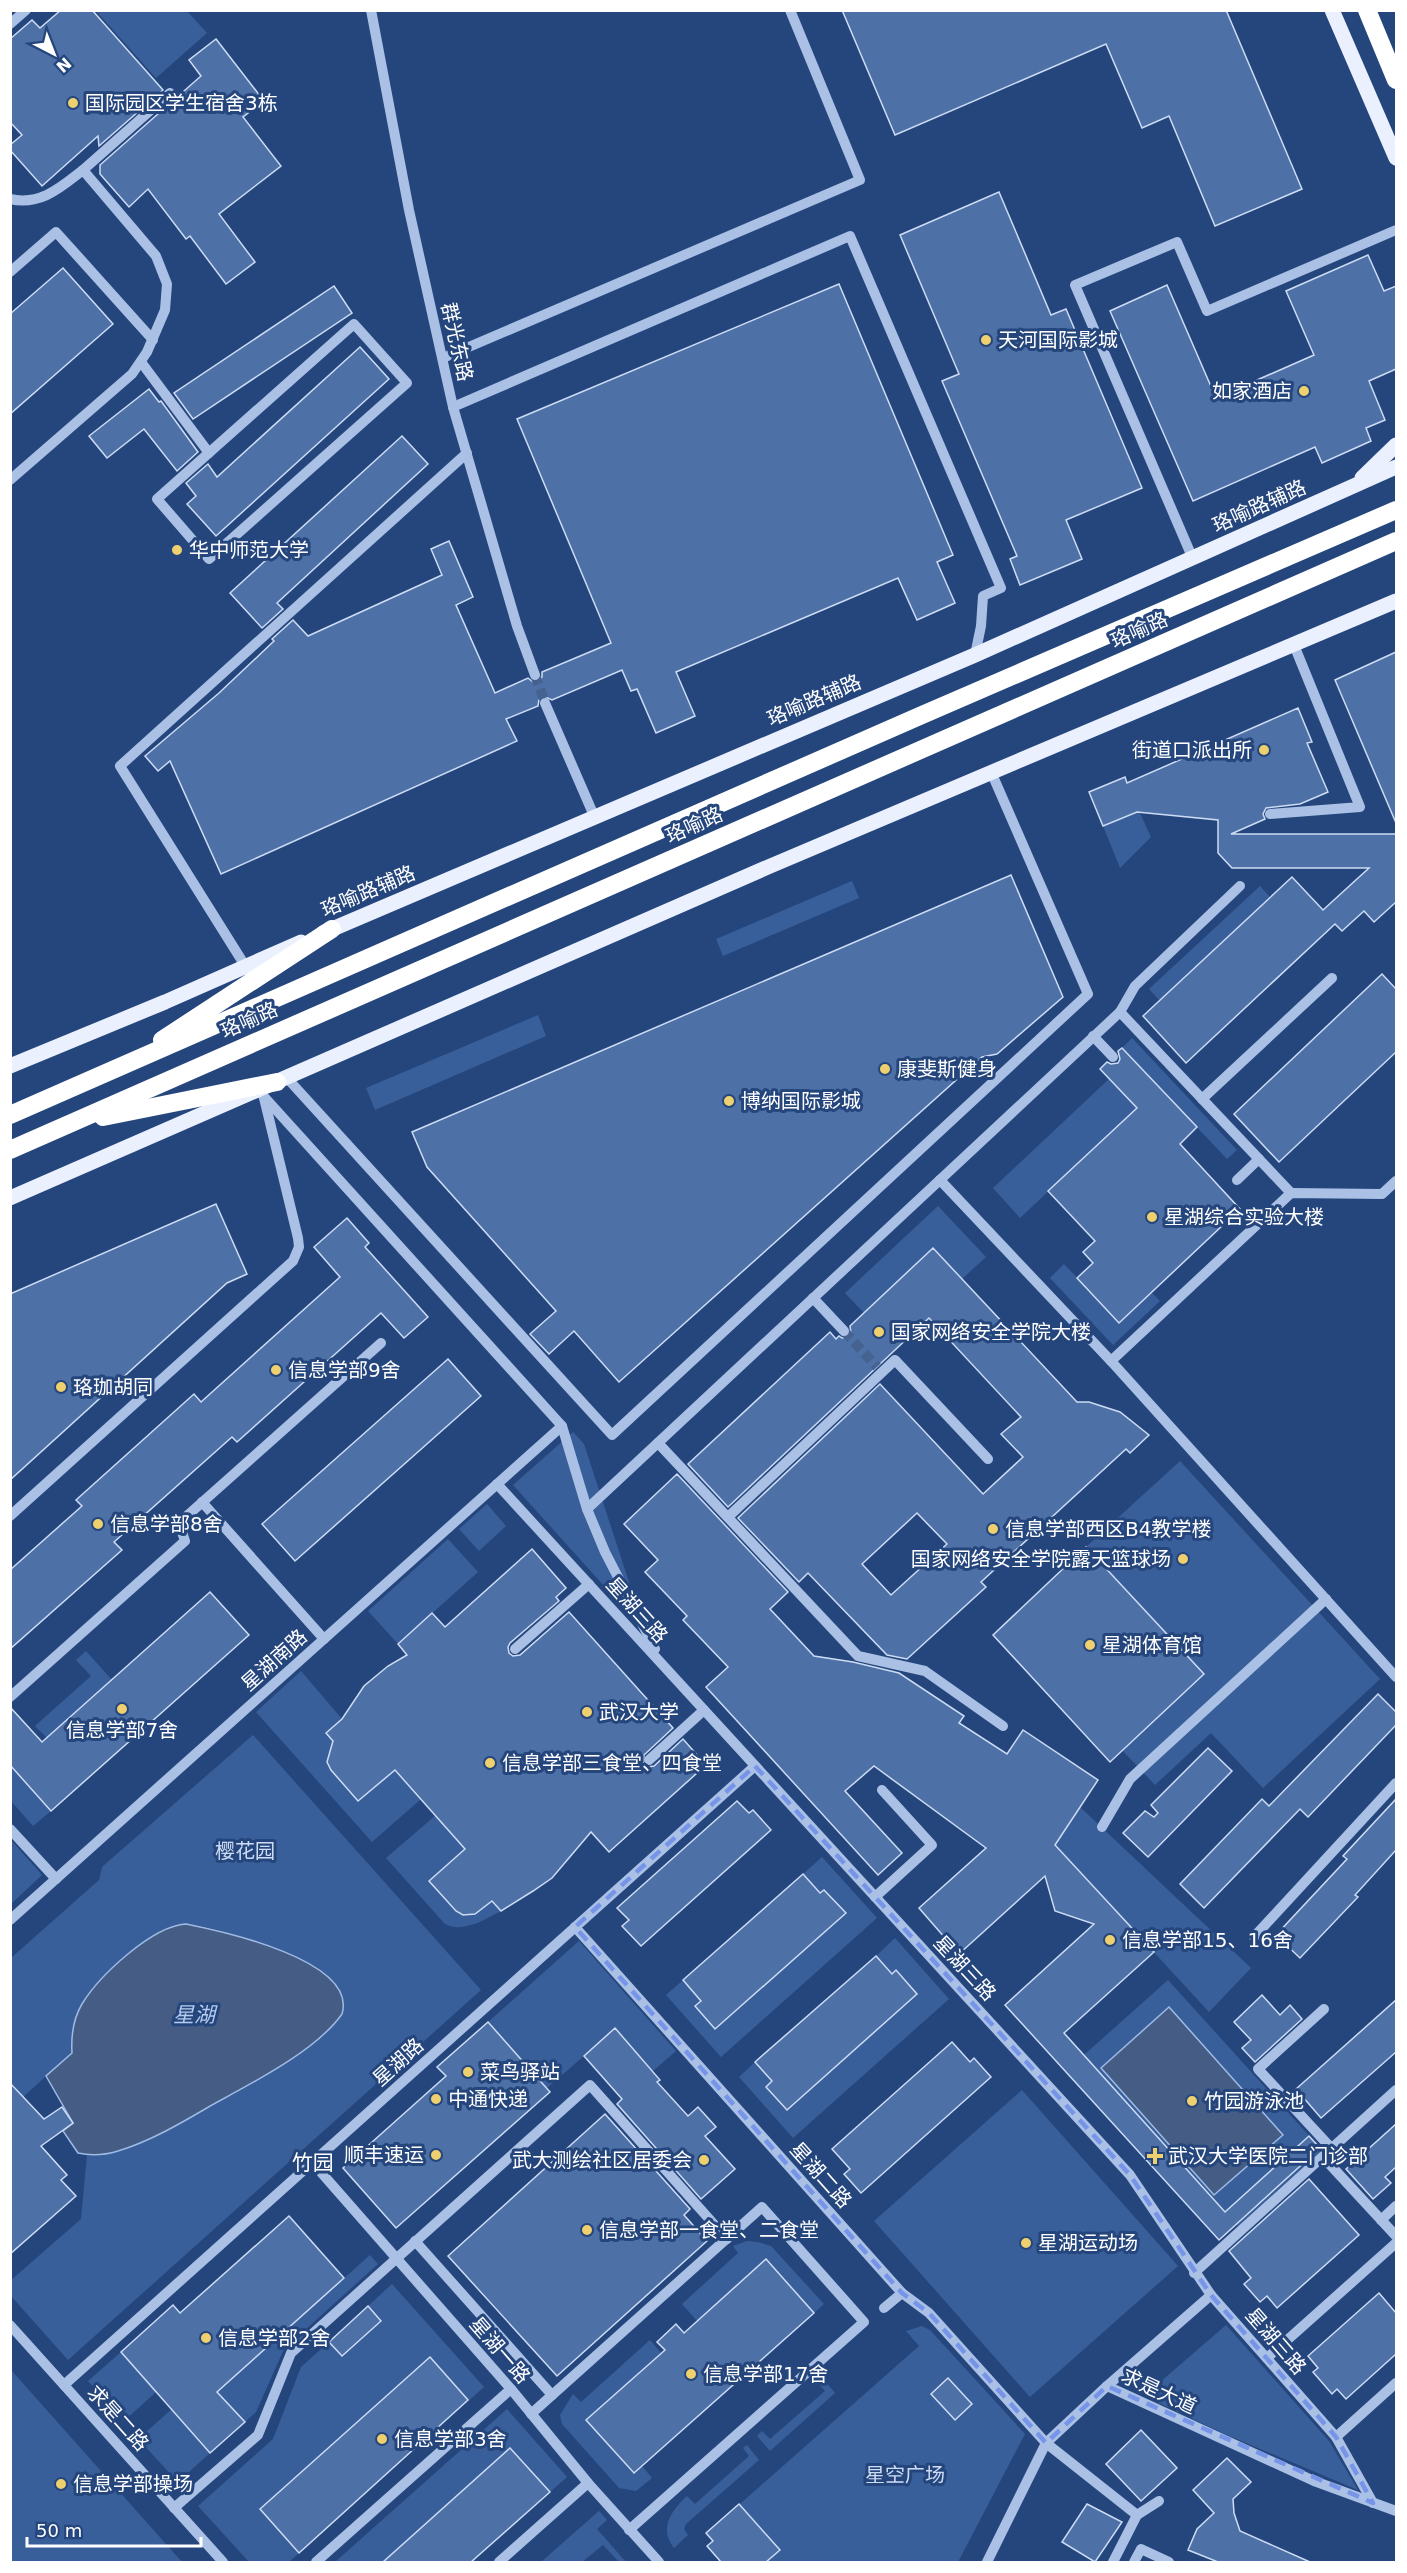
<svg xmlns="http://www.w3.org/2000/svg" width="1407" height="2573" font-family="'DejaVu Sans','Noto Sans SC',sans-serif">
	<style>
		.green { fill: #395f9a }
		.water { fill: #455d85; stroke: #9ebbe6; stroke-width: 1.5 }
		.building { fill: #4d70a6; stroke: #cddcf4; stroke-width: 1.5; fill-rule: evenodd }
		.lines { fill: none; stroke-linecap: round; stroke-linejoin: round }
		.minor-tunnel { stroke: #466290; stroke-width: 10; stroke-dasharray: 10 5; stroke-linecap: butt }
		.minor { stroke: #aac1e5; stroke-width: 10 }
		.major { stroke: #eaf0fd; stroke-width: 15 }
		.highway { stroke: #fff; stroke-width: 18 }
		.marked { fill: none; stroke: #7795e8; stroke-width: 4.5; stroke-dasharray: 12 8; stroke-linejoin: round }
		.poi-dot { fill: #eed16e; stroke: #25467d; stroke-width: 2 }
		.labels { text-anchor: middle; stroke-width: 6; stroke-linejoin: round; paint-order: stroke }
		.poi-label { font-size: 20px; fill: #fff; stroke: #25467d; text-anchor: start }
		.street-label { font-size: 20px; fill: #fff; stroke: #25467d }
		.park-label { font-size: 20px; fill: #cddcf4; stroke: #25467d }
		.water-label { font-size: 21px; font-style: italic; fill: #b5cbed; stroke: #25467d }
		.neighbourhood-label { font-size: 21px; fill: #fff; stroke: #25467d }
	</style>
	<rect width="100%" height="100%" fill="#25467d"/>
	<g class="green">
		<polygon points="96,11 187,11 207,33 156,78"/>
		<polygon points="1139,811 1151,837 1120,868 1103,826"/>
		<polygon points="852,881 859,898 723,956 716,939"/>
		<polygon points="1260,886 1270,897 1160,1001 1149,989"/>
		<polygon points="538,1015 546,1036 375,1110 366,1088"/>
		<polygon points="1132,1038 1237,1150 1227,1159 1122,1048"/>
		<polygon points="1110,1078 1137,1108 1020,1218 993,1188"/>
		<polygon points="938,1206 986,1257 962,1279 933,1248 864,1313 845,1293"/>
		<polygon points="1064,1264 1119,1322 1151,1292 1160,1301 1113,1345 1050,1278"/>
		<polygon points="573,1432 584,1444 630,1585 615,1598 513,1485"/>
		<polygon points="1180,1461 1380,1679 1263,1788 1211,1733 1155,1785 1122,1750 1086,1547"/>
		<polygon points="487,1504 506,1526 479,1551 459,1529"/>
		<polygon points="448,1539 478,1572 398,1644 368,1611"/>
		<polygon points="86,1651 112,1680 47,1738 35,1726 91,1676 76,1660"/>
		<path d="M301 1671 342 1719C322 1769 323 1761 358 1801L395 1770 406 1783 422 1769 437 1785 372 1842 256 1712Z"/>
		<path d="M253 1735 481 1990 68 2360 11 2296 10 2281 81 2219 87 2155 107 2154 130 2147 191 2118 259 2080 318 2038 339 2019 343 1999C336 1985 325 1974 313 1966 290 1952 204 1920 179 1925 156 1929 101 1974 90 1993 80 2010 70 2034 72 2053L23 2097 11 2083V1958L99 1880 102 1867Z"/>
		<polygon points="10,1765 51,1811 33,1826 11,1801"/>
		<path d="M451 1802 470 1823 454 1837 465 1849 463 1915 475 1914 492 1901 501 1911C486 1919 460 1935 444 1923L386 1858Z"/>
		<polygon points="1080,1807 1251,1968 1209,2012 1055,1845"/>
		<polygon points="11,1840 42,1875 11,1904 10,1904"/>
		<polygon points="822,1857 877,1918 721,2057 666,1995 683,1980 701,2001 695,2007 715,2029 845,1913 825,1890 820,1893 803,1874"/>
		<polygon points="895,1938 949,1999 793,2138 739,2077 755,2062 917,1994 897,1971 892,1974 876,1956"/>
		<polygon points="579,1941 676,2051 653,2071 615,2029 547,2088 488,2022"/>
		<polygon points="1168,1980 1322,2150 1238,2226 1084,2055"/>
		<polygon points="1022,2090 1178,2266 1030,2397 874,2221"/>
		<polygon points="747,2241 758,2242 771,2246 824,2304 814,2313 766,2260 697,2321 682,2304 738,2253 733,2246"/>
		<polygon points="370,2255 378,2264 284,2349 256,2412 245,2422 217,2392"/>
		<polygon points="392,2284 484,2387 289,2562 249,2562 198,2506 273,2439 301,2367 329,2342 342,2356 381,2322 368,2306"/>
		<polygon points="1226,2325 1329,2441 1358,2490 1227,2435 1144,2396"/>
		<polygon points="922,2326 930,2330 1025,2434 958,2562 721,2562 707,2546 713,2541 707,2533 919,2346 906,2331"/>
		<polygon points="650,2340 661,2353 586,2420 633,2473 642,2466 652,2478 636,2491 619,2488 562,2424 560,2415 573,2394 581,2402"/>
		<polygon points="121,2352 156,2392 124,2421 88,2381"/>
		<polygon points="11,2370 182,2562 11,2562"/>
		<polygon points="822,2378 835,2393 770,2451 757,2436 762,2431 770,2439 825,2391 818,2383"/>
		<polygon points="172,2409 210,2453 178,2482 138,2439"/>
		<polygon points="507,2409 567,2477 471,2562 335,2562"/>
		<path d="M747 2445 759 2460 686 2524 684 2529 688 2535 674 2548C658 2528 672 2510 687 2496L695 2504 749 2456 743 2448Z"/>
		<polygon points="599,2511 607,2520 597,2529 626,2562 619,2562 603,2545 582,2562 541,2562"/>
	</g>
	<g class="water">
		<path d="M186 1924C221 1931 358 1960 342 2014 316 2051 252 2083 212 2105 183 2122 151 2141 118 2151 105 2155 91 2156 78 2153L63 2131 73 2123 46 2076 72 2053C71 2036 73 2019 82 2004 99 1976 152 1926 186 1924Z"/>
		<polygon points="1169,2007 1283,2135 1214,2195 1101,2068"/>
	</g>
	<g class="building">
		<polygon points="61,10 92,10 163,90 99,146 98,136 42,186 10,150 10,145 22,135 10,122 10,39 32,20 40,28"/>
		<polygon points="842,10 1226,10 1302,189 1215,226 1169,116 1142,128 1106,44 895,135"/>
		<polygon points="216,39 264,101 243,117 281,166 219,214 255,262 226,284 190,236 186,239 148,189 129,207 100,174 100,165 201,76 189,60"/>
		<polygon points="999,192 1051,315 1066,309 1142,488 1066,520 1082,559 1020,585 1010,559 1017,556 942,381 959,374 900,235"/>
		<polygon points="1368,255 1384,291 1396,286 1396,369 1369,381 1385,420 1366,428 1371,441 1322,463 1315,447 1193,501 1110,311 1167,285 1216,398 1314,355 1286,291"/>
		<polygon points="63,268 113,324 10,414 10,314"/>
		<polygon points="839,284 953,555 937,562 955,603 917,620 898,578 676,672 695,716 656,733 637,689 631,691 622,670 552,700 543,696 539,699 538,706 506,719 517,741 221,874 170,761 158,771 145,756 219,693 274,641 272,639 293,620 308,636 442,575 431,549 449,541 473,597 456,605 495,693 528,678 533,682 538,682 542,677 542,672 611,643 517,419"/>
		<polygon points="334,286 352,313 193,419 174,393"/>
		<polygon points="360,347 389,379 216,536 187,504 196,496 186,483 208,464 217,477"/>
		<polygon points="149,389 159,402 161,401 198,452 177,471 144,429 107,458 89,436"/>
		<polygon points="402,436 428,464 277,603 283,609 262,628 230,593"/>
		<polygon points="1396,652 1396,823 1335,680"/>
		<polygon points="1298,708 1312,742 1307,743 1328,792 1300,804 1266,808 1263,814 1265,819 1231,834 1396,834 1396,902 1374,922 1364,911 1342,931 1335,924 1186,1063 1143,1016 1292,877 1323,910 1369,868 1232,868 1218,853 1218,820 1137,812 1103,826 1089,792 1125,777 1127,783"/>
		<polygon points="1011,875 1063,997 997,1054 982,1057 619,1382 574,1331 549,1354 530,1334 556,1311 427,1167 412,1132"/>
		<polygon points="1382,974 1396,989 1396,1052 1279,1162 1234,1114"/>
		<polygon points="1122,1048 1197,1127 1180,1144 1240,1209 1119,1323 1077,1278 1093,1263 1083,1252 1095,1241 1048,1191 1137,1108 1100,1069 1107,1062 1111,1064 1118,1063 1120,1059 1118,1051"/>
		<polygon points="216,1204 247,1274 227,1283 10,1480 10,1294"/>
		<polygon points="347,1218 369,1243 365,1247 428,1317 404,1338 381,1313 237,1442 232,1437 114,1542 122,1550 10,1649 10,1570 82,1506 76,1500 194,1394 201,1402 340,1277 314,1247"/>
		<path d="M933 1248 1077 1402H1089L1120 1412 1149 1435 1130 1453 1126 1449 981 1582 986 1587 907 1659 887 1655 808 1573 799 1582 738 1518 880 1384 983 1494 1023 1457 1001 1434 1021 1417 929 1318 728 1507 688 1464 830 1332 836 1339 839 1336 842 1338 849 1337 851 1333 850 1326ZM917 1513 947 1544 891 1595 862 1564Z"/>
		<polygon points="448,1359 481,1396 295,1561 262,1524"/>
		<polygon points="677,1474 788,1592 770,1609 814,1656 853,1662 899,1673 964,1716 959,1723 1007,1754 1023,1730 1098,1780 1055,1845 1154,1952 1064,2033 1225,2212 1309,2136 1320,2148 1219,2240 1005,2005 1094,1924 1055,1911 1045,1876 959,1954 919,1908 986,1848 874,1766 845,1791 902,1853 878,1875 706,1687 728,1667 683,1620 687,1616 645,1572 658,1560 624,1524"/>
		<polygon points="1086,1547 1204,1674 1110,1762 993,1635"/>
		<polygon points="532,1549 566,1588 556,1597 559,1601 510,1643 508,1647 509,1653 513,1656 520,1655 569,1612 673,1728 644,1755 643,1765 647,1767 654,1766 683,1739 706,1765 609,1852 591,1832 552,1878 533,1891 501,1911 492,1901 475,1914 463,1915 456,1911 429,1881 465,1849 395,1770 358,1801 331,1770 327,1762 333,1741 326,1733 342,1719 364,1686 388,1666 407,1655 398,1644 432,1613 445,1627"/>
		<polygon points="210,1592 249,1635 51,1811 10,1765 10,1707 42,1742"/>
		<polygon points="1378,1694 1396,1712 1396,1725 1308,1817 1300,1809 1204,1908 1180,1884 1262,1799 1269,1806"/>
		<polygon points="1208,1748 1232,1771 1148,1857 1123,1833 1145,1811 1154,1817 1158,1813 1151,1805"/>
		<polygon points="1396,1799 1396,1850 1355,1895 1358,1897 1300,1958 1276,1935 1347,1859 1343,1856"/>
		<polygon points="737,1801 749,1813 753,1810 771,1830 641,1946 622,1926 629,1920 617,1908"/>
		<polygon points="803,1874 820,1893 824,1890 846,1913 715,2029 695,2006 701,2001 683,1980"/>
		<polygon points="876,1956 892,1974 896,1970 917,1994 787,2110 766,2087 772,2081 755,2062"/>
		<polygon points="1262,1995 1280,2015 1290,2005 1302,2019 1255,2062 1242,2048 1251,2040 1234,2022"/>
		<polygon points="1396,2000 1396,2052 1321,2118 1296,2089"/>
		<polygon points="488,2022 550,2092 396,2228 343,2168 446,2076 437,2067"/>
		<polygon points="615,2028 660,2080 657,2082 688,2116 698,2107 716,2127 705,2136 735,2169 701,2199 617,2104 622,2099 584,2056"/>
		<polygon points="952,2042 970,2062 974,2058 991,2077 861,2193 844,2174 850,2169 832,2149"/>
		<polygon points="10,2083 44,2119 62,2107 73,2123 41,2146 67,2175 61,2180 76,2196 10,2254"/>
		<polygon points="605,2114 690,2209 684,2215 707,2241 557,2376 448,2256"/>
		<polygon points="1396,2124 1396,2167 1385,2177 1391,2183 1373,2199 1346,2169"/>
		<polygon points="1309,2179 1359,2235 1277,2308 1267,2296 1260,2302 1244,2284 1251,2278 1229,2251"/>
		<polygon points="289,2216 344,2278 217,2392 245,2422 210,2453 121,2352 173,2305 180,2313"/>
		<polygon points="766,2259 814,2313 634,2473 586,2420 665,2350 657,2342 676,2324 684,2333"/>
		<polygon points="1379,2293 1396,2313 1396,2354 1346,2399 1337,2389 1332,2394 1313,2372 1318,2368 1308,2356"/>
		<polygon points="368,2306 381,2321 342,2356 329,2342"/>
		<polygon points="430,2357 468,2400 299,2553 260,2509"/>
		<polygon points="948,2378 972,2404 955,2420 931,2394"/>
		<polygon points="1141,2430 1177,2468 1141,2501 1106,2464"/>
		<polygon points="510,2448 550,2492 471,2562 383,2562"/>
		<polygon points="1227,2458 1251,2482 1233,2499 1234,2513 1240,2531 1310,2562 1218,2562 1188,2550 1197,2529 1214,2513 1193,2490"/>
		<polygon points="739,2504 780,2550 766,2562 721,2562 707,2546 713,2541 706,2533"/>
		<polygon points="1087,2504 1122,2522 1095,2562 1062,2542"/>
	</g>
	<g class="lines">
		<g class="minor-tunnel">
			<polyline points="535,675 545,703"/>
			<polyline points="844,1331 877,1367"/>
		</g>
		<g class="minor">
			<polyline points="371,10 409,210 453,407 517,626 535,675"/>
			<polyline points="10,24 26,10"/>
			<polyline points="83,170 170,93"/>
			<path d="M10 199C41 206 61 187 83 170L156 256 167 284 165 310 147 352 132 374 10 480"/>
			<polyline points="10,272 56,232 153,340"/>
			<polygon points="354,324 407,383 209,559 157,499"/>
			<polyline points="443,358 860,180 790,10"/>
			<polyline points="141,362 209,453"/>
			<polyline points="453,407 850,236 1001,588 983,596 981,626 975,655"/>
			<polyline points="1193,559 1075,285 1177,242 1207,311 1396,230"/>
			<polyline points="545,703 595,818"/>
			<polyline points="1270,814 1360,807 1294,645"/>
			<polyline points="249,972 120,766 467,453"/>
			<polyline points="1120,1012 1291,1193"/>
			<polyline points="1093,1036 1113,1057"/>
			<polyline points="287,1078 612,1435 1088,994 992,774"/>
			<polyline points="258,1090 562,1426 587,1509 605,1552 655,1649"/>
			<polyline points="1202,1099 1332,978"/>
			<polyline points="940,1180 1111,1361 1396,1677"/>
			<polyline points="1237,1180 1259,1159"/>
			<polyline points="813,1298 844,1331"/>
			<polyline points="1111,1361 1291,1193 1382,1194 1396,1181"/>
			<polyline points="658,1443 858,1656 925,1671 1003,1726"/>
			<polyline points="497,1484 1130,2175 1211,2295 1336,2437 1373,2503"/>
			<polyline points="202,1502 324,1639"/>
			<polyline points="587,1509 1120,1012 1135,986 1240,886"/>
			<polyline points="10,1516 293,1261 299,1247 298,1238 264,1098"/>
			<polyline points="728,1517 895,1360 988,1459"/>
			<polyline points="515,1649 589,1584"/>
			<polyline points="10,1697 185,1541 179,1523 381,1343"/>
			<polyline points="649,1760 704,1710"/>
			<polyline points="1102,1827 1130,1779 1326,1599"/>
			<polyline points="10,1829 56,1879"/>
			<polyline points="875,1897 932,1845 882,1790"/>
			<polyline points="10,1920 562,1426"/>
			<polyline points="575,1927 902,2293 929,2313 1046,2443 1137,2515"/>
			<polyline points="1254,1937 1396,1783"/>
			<polyline points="1324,2009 1258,2069 1332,2149"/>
			<polyline points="1323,2157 1396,2236"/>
			<polyline points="312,2162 511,2389 588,2483 659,2562"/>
			<polyline points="1381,2220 1396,2206"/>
			<polyline points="415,2241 552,2395"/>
			<polyline points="1194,2273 1396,2090"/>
			<polyline points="884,2308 902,2293"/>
			<polyline points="10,2325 223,2562"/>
			<polyline points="1267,2358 1396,2243"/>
			<polyline points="64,2385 755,1766"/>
			<polyline points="1107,2386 1314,2481 1396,2511"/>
			<polyline points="531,2414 762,2207 864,2322 629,2530"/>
			<polyline points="1336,2437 1396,2383"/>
			<polyline points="174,2508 258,2435 291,2353 590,2085 727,2239"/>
			<polyline points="316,2562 511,2389"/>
			<polyline points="499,2562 588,2483"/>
			<polyline points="987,2562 1046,2443 1107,2386 1211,2295"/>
			<polyline points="1113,2562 1137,2515 1159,2501"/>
			<polyline points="1134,2562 1141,2549 1169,2562"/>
		</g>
		<g class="major">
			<polyline points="1332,10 1396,158"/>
			<polyline points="1362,478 1396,445"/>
			<polyline points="323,933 975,655 1396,467"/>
			<polyline points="10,1066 165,1002 301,942"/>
			<polyline points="10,1198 768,867 1396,601"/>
		</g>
		<g class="highway">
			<polyline points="1367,10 1396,80"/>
			<polyline points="162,1040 332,929"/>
			<polyline points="10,1115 922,715 1396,510"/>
			<polyline points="103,1117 277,1082"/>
			<polyline points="10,1150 1396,541"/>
		</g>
	</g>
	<path class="marked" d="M755 1766 1130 2175 1211 2295 1336 2437 1373 2503 1107 2386 1046 2443 929 2313 902 2293 575 1927Z"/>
	<g class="poi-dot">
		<circle cx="73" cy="103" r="6"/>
		<circle cx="986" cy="340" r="6"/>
		<circle cx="1304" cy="391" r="6"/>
		<circle cx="177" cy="550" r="6"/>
		<circle cx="1264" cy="750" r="6"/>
		<circle cx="885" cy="1069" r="6"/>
		<circle cx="729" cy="1101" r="6"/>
		<circle cx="1152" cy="1217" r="6"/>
		<circle cx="879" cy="1332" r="6"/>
		<circle cx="276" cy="1370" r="6"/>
		<circle cx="61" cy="1387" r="6"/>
		<circle cx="98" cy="1524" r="6"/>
		<circle cx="993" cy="1529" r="6"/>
		<circle cx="1183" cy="1559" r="6"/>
		<circle cx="1090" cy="1645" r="6"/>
		<circle cx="122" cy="1709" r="6"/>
		<circle cx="587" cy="1712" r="6"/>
		<circle cx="490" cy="1763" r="6"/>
		<circle cx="1110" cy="1940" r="6"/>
		<circle cx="468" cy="2072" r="6"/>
		<circle cx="436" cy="2099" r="6"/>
		<circle cx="1192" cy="2101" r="6"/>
		<circle cx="436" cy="2155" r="6"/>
		<path d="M1152 2147h6v6h6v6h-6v6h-6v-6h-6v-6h6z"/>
		<circle cx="704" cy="2160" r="6"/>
		<circle cx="587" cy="2230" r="6"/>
		<circle cx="1026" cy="2243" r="6"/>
		<circle cx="206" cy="2338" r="6"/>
		<circle cx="691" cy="2374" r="6"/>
		<circle cx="382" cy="2439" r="6"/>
		<circle cx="61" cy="2484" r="6"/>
	</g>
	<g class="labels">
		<g class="poi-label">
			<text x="85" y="110">国际园区学生宿舍3栋</text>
			<text x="998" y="347">天河国际影城</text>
			<text x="1292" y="398" text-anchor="end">如家酒店</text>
			<text x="189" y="557">华中师范大学</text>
			<text x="1252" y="757" text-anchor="end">街道口派出所</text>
			<text x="897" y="1076">康斐斯健身</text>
			<text x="741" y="1108">博纳国际影城</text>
			<text x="1164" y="1224">星湖综合实验大楼</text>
			<text x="891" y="1339">国家网络安全学院大楼</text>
			<text x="288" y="1377">信息学部9舍</text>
			<text x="73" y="1394">珞珈胡同</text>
			<text x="110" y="1531">信息学部8舍</text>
			<text x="1005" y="1536">信息学部西区B4教学楼</text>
			<text x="1171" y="1566" text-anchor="end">国家网络安全学院露天篮球场</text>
			<text x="1102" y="1652">星湖体育馆</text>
			<text x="599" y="1719">武汉大学</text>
			<text x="122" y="1737" text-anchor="middle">信息学部7舍</text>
			<text x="502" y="1770">信息学部三食堂、四食堂</text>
			<text x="1122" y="1947">信息学部15、16舍</text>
			<text x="480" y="2079">菜鸟驿站</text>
			<text x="448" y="2106">中通快递</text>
			<text x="1204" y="2108">竹园游泳池</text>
			<text x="424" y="2162" text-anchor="end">顺丰速运</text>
			<text x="1168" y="2163">武汉大学医院二门诊部</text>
			<text x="692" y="2167" text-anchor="end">武大测绘社区居委会</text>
			<text x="599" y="2237">信息学部一食堂、二食堂</text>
			<text x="1038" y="2250">星湖运动场</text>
			<text x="218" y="2345">信息学部2舍</text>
			<text x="703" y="2381">信息学部17舍</text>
			<text x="394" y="2446">信息学部3舍</text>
			<text x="73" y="2491">信息学部操场</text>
		</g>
		<g class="street-label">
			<text transform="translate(457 342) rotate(77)" y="7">群光东路</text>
			<text transform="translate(1259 506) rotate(-24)" y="7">珞喻路辅路</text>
			<text transform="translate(1139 630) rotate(-24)" y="7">珞喻路</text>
			<text transform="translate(814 700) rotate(-23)" y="7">珞喻路辅路</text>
			<text transform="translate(694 825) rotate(-24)" y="7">珞喻路</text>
			<text transform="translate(368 891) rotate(-23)" y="7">珞喻路辅路</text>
			<text transform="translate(249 1020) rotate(-24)" y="7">珞喻路</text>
			<text transform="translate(637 1610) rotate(48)" y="7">星湖三路</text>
			<text transform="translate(274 1660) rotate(-42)" y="7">星湖南路</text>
			<text transform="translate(965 1968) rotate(47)" y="7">星湖三路</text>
			<text transform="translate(398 2062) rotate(-42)" y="7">星湖路</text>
			<text transform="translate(821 2175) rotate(48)" y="7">星湖二路</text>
			<text transform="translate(1276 2341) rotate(49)" y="7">星湖三路</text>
			<text transform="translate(500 2350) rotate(49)" y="7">星湖一路</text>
			<text transform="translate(1159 2391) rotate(25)" y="7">求是大道</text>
			<text transform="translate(118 2418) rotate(48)" y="7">求是二路</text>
		</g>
		<g class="park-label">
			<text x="245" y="1858">樱花园</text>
			<text x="905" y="2482">星空广场</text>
		</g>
		<g class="water-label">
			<text x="194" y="2022">星湖</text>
		</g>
		<g class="neighbourhood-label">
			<text x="313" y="2170">竹园</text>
		</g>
	</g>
	<rect width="1407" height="2573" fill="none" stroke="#ffffff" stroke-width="24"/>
	<g transform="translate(54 54) rotate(138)" stroke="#25467d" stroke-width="4.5" paint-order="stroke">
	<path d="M0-4.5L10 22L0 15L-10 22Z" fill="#ffffff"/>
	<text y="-9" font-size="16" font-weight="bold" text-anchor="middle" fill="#ffffff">N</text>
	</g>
	<path d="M27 2537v9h174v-9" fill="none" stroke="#ffffff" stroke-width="3"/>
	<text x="36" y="2537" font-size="18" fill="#ffffff" stroke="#25467d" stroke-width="4.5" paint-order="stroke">50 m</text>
</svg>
